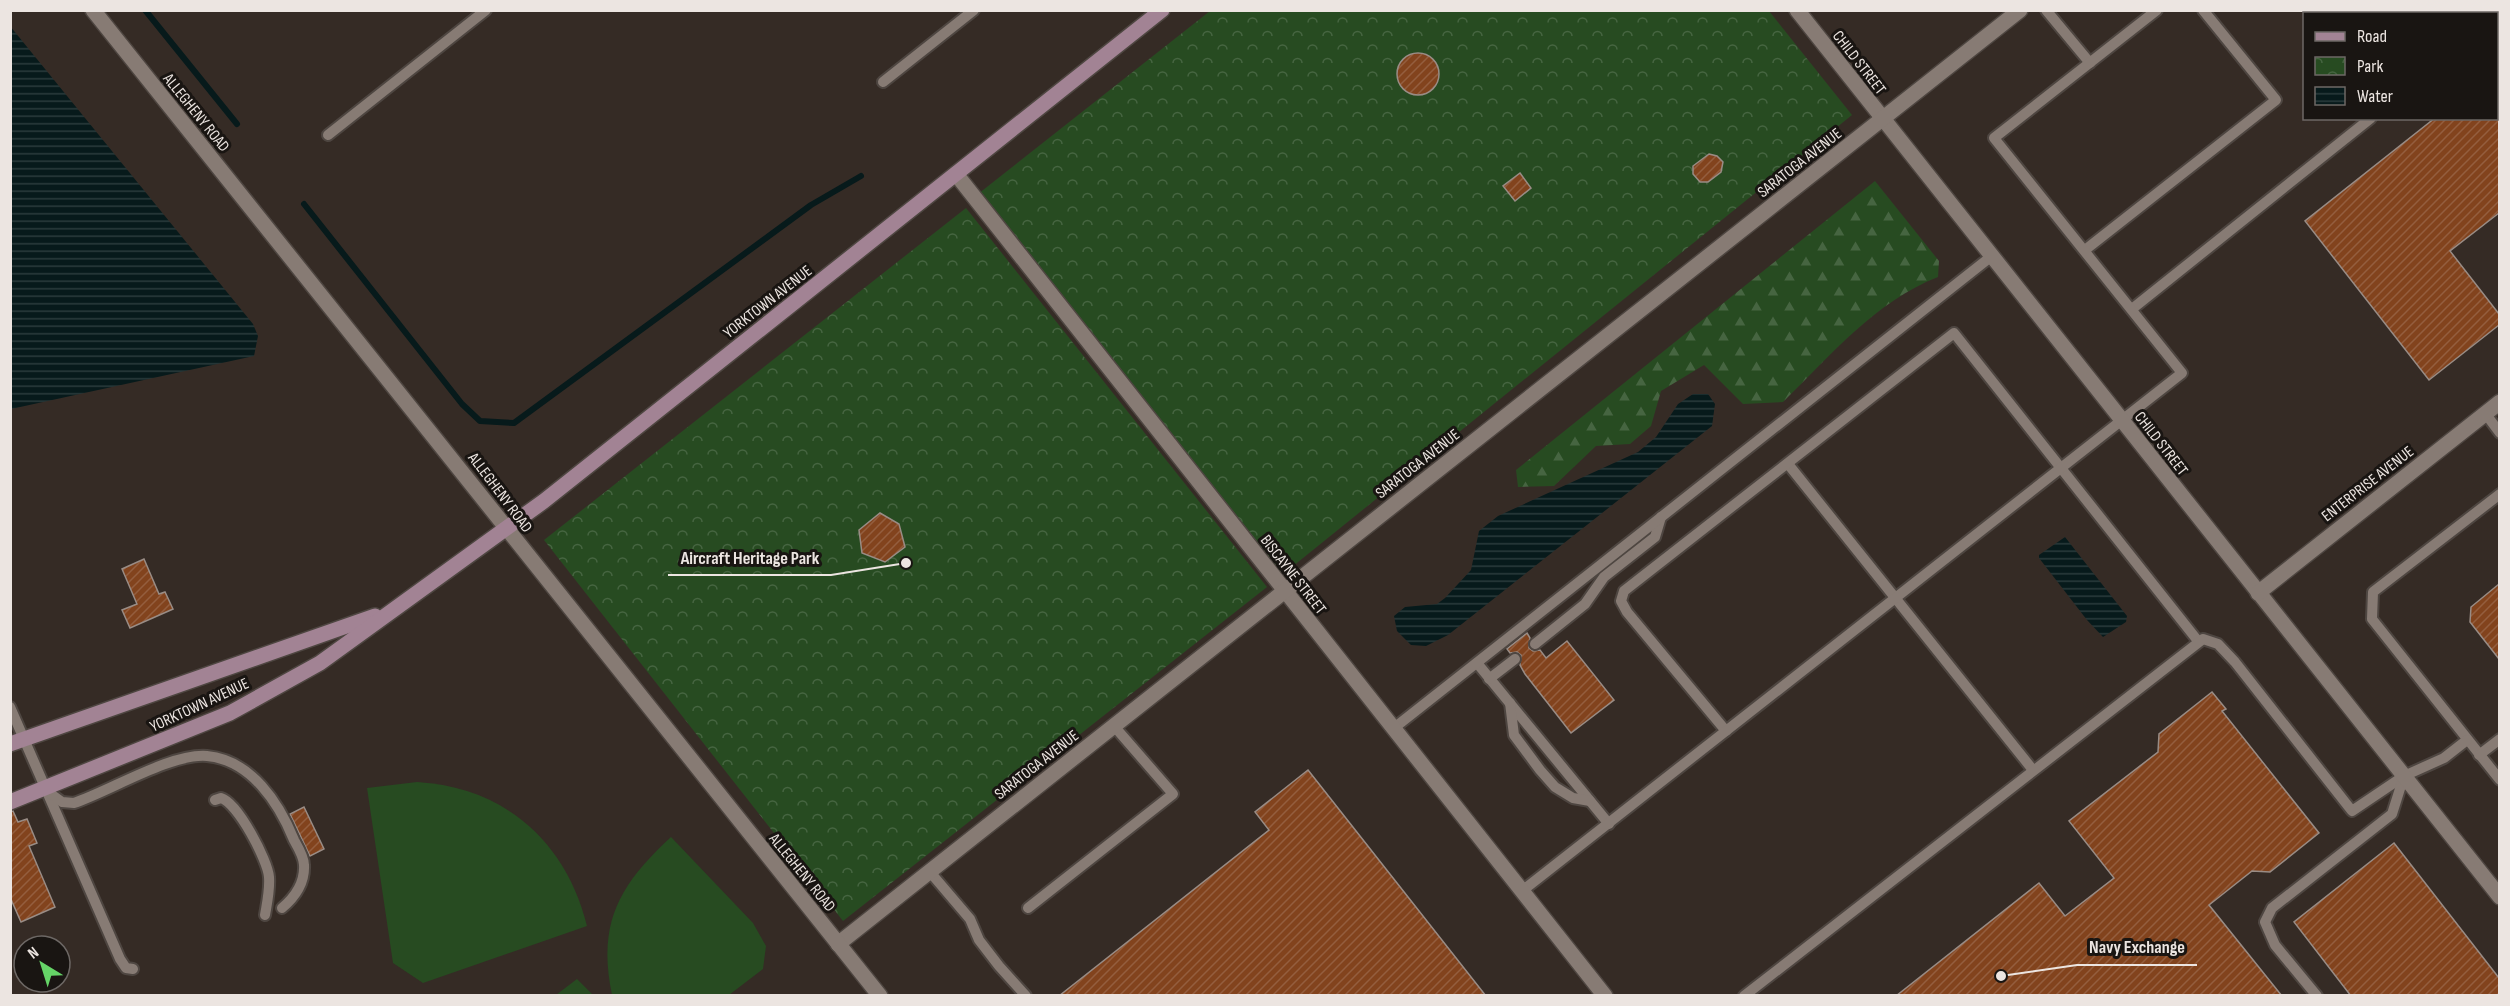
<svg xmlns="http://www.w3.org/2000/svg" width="2510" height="1006" font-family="'Sofia Sans Condensed',sans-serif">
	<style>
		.forest { fill: url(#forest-firs) }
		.park { fill: url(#park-crowns) }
		.pitch { fill: #274b21 }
		.water { fill: url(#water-rules) }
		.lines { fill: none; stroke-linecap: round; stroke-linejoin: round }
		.stream { stroke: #071a1b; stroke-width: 6 }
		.building { fill: url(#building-hatch); stroke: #998c85; stroke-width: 1.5 }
		.service-casing { stroke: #4e4641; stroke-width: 14 }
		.minor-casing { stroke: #4e4641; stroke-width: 18 }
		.tertiary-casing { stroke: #4e4641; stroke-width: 18 }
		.secondary-casing { stroke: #4e4641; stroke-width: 18 }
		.service { stroke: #877b74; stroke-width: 10 }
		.minor { stroke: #877b74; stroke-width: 15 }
		.tertiary { stroke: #877b74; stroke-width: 15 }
		.secondary { stroke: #a28394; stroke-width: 15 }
		.labels { text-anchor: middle; stroke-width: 6; stroke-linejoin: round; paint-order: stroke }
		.street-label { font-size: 16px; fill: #ece5e1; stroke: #191512 }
		.leader { fill: none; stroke: #ece5e1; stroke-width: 2 }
		.callout-dot { fill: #ece5e1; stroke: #191512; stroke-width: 2 }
		.callout-label { font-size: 18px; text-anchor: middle; font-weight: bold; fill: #ece5e1; stroke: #191512; stroke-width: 6; stroke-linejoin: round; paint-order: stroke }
	</style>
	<defs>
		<pattern id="forest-firs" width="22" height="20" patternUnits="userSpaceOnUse" patternTransform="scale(1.5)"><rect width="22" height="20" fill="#274b21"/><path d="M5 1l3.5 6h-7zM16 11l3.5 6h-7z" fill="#466541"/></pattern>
		<pattern id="park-crowns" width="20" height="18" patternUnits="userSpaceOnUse" patternTransform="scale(1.5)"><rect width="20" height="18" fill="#274b21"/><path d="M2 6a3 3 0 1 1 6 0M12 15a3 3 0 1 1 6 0" fill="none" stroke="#466541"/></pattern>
		<pattern id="water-rules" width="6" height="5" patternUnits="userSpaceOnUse" patternTransform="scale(1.5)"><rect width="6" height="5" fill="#071a1b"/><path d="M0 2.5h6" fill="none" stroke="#2b3b3c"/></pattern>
		<pattern id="building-hatch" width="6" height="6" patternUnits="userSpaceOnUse" patternTransform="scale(1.5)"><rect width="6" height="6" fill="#82431d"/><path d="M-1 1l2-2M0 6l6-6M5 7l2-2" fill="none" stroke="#945e3e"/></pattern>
	</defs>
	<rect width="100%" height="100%" fill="#352b25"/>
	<path class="forest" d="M1875 181 1939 261 1938 277C1876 301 1830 356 1783 402L1743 404 1704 365 1661 391 1651 426 1630 444 1596 446 1554 486 1518 487 1516 470Z"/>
	<g class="park">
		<polygon points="1210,11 1769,11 1852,115 1282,575 978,194"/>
		<polygon points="966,208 1267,587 843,921 544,540"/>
	</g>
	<g class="pitch">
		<path d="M417 782C504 787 566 841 587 926L423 983 393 963 367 788Z"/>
		<path d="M671 837 753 923 766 946 763 969 729 995H612C597 923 619 885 671 837Z"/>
		<polygon points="577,979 593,995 556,995"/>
	</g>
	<g class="water">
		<polygon points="10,26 253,324 258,336 254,356 11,409"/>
		<polygon points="1693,394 1708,394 1715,404 1712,426 1448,635 1426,646 1411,645 1397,631 1394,616 1405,607 1437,604 1445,598 1471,570 1479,531 1498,516 1638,452 1656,437 1678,404"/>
		<polygon points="2065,537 2127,616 2126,622 2103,637 2087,620 2039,558 2039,555"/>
	</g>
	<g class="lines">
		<g class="stream">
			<polyline points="145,10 237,124"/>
			<polyline points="304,204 462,404 480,421 514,423 811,205 861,176"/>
		</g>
	</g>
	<g class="building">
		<circle cx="1418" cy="74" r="21"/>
		<polygon points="2435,118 2499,118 2499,213 2450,251 2499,314 2499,325 2429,380 2305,221"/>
		<polygon points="1709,154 1717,156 1723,162 1721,172 1708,182 1700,182 1693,174 1693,166"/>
		<polygon points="1520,173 1531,188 1515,201 1503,186"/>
		<polygon points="880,513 899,524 905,547 885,562 862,553 859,530"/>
		<polygon points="144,559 159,594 165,592 173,609 130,628 122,610 137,604 122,569"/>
		<polygon points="2499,584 2499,659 2470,622 2471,607"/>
		<polygon points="1527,633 1530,638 1529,648 1533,651 1540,650 1546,658 1567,641 1614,700 1571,733 1525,674 1520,665 1521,655 1517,652 1510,653 1507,649"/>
		<polygon points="2212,692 2226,709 2222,711 2319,833 2270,872 2252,871 2209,905 2282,996 1896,996 2039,883 2065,916 2114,878 2069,821 2158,752 2159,734"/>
		<polygon points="1308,770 1486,996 1059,996 1269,830 1255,812"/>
		<polygon points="304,807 324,849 310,856 290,814"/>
		<polygon points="13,811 18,822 27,819 37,843 29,846 55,907 21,922 10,897 10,812"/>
		<polygon points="2394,843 2499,978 2499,996 2351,996 2294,922"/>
	</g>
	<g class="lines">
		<defs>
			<g id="service">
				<polyline points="2046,10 2090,63"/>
				<polyline points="2496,19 2500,16"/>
				<polyline points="883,82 974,10"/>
				<polyline points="328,135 486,10"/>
				<polyline points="2085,250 2276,100 2203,10"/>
				<polyline points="2132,309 2371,118"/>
				<polyline points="2485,413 2500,433"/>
				<polyline points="1788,464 2033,770"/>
				<polyline points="2500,494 2373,592 2372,619 2500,780"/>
				<polyline points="1535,644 1585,604 1604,577 1655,537 1661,517"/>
				<polyline points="1477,663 1609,824"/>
				<polyline points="1489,679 1515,659"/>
				<polyline points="1510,703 1514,735 1540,770 1555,787 1573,798 1590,801"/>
				<polyline points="10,707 120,959 126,968 133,969"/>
				<polyline points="1394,728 1993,255"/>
				<polyline points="1726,731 1627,612 1621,601 1624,591 1954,333 2198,641"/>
				<polyline points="2479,755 2500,739"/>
				<path d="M44 789 62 802 74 803C110 791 171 753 207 756 251 760 279 803 294 840 298 847 304 857 304 865 305 883 295 897 282 908"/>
				<path d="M215 800 221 798C238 803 268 861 269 877 270 890 267 903 265 915"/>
				<polyline points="930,872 970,919 979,940 999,966 1026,996"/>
				<polyline points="1522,891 2182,373 1994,138 2157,10"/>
				<polyline points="1028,908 1173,794 1114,726"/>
				<polyline points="1744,996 2203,639 2218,644 2235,662 2352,811 2404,776 2444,758 2467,740"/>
				<polyline points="2317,996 2275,945 2265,922 2272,908 2392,814 2404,776"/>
			</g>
			<g id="minor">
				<polyline points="1797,10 2500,897"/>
				<polyline points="956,174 1605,996"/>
				<polyline points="2258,593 2500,402"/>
				<polyline points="838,944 2020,10"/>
			</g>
			<polyline id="tertiary" points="93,10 880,996"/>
			<g id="secondary">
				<polyline points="10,744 375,616"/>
				<polyline points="10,802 230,713 320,663 544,501 1162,10"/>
			</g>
		</defs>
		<use href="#service" class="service-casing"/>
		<use href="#minor" class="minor-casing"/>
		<use href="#tertiary" class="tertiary-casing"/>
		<use href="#secondary" class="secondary-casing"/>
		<use href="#service" class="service"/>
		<use href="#minor" class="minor"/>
		<use href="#tertiary" class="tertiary"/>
		<use href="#secondary" class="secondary"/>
	</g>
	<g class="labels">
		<g class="street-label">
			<text transform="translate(1860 62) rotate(52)" y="6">CHILD STREET</text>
			<text transform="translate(197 112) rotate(51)" y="6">ALLEGHENY ROAD</text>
			<text transform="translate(1799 162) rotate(-38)" y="6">SARATOGA AVENUE</text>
			<text transform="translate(767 301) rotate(-38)" y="6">YORKTOWN AVENUE</text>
			<text transform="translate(2162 443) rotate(52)" y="6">CHILD STREET</text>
			<text transform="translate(1417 463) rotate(-38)" y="6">SARATOGA AVENUE</text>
			<text transform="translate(2367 483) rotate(-38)" y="6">ENTERPRISE AVENUE</text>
			<text transform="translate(501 492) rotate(53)" y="6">ALLEGHENY ROAD</text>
			<text transform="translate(1294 574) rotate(52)" y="6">BISCAYNE STREET</text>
			<text transform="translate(199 704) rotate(-25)" y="6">YORKTOWN AVENUE</text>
			<text transform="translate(1036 764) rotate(-38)" y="6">SARATOGA AVENUE</text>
			<text transform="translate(803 872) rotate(51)" y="6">ALLEGHENY ROAD</text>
		</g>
	</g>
	<path class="leader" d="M906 563L831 575H668M2001 976L2077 965H2197"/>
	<g class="callout-dot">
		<circle cx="906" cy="563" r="6"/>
		<circle cx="2001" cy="976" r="6"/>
	</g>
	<g class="callout-label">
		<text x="750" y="564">Aircraft Heritage Park</text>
		<text x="2137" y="953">Navy Exchange</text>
	</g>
	<rect width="2510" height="1006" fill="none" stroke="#ece5e1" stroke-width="24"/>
	<rect x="2303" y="12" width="195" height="108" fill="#191512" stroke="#6d6865" stroke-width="1.5"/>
	<rect x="2315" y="32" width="30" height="9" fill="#a28394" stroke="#6d6865" stroke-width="1.5"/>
	<text x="2357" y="42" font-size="18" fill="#ece5e1">Road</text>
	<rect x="2315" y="57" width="30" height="18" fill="url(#park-crowns)" stroke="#6d6865" stroke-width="1.5"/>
	<text x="2357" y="72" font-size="18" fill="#ece5e1">Park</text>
	<rect x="2315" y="87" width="30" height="18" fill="url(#water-rules)" stroke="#6d6865" stroke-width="1.5"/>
	<text x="2357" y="102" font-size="18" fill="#ece5e1">Water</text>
	<g transform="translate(42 964) rotate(322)"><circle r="28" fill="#191512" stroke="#6d6865" stroke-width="1.5"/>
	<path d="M0-4.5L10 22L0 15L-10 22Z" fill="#65d467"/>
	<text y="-9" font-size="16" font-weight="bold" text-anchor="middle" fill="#ece5e1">N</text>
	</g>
</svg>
